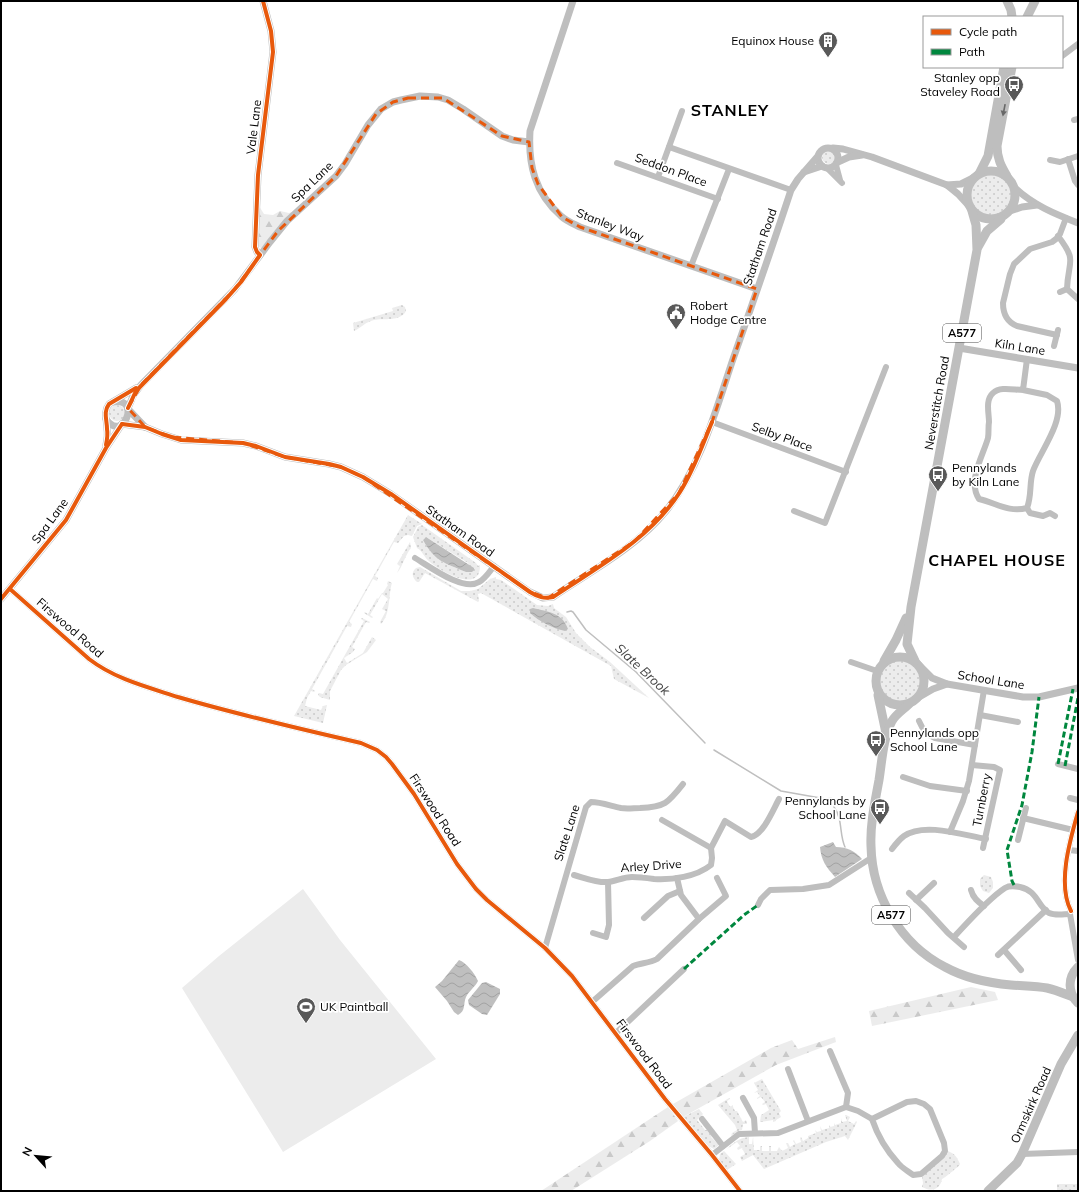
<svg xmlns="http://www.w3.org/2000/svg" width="1079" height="1192" font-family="Mulish,sans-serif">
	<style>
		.grass { fill: url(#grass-dots); fill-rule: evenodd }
		.forest { fill: url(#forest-firs) }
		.pitch { fill: #ececec }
		.water { fill: url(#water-waves) }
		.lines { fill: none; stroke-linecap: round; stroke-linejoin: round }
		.stream { stroke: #bfbfbf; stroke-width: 1.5 }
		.minor { stroke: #bebebe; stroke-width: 6 }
		.tertiary { stroke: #bebebe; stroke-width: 7 }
		.primary { stroke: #bebebe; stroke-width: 9 }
		.quiet { stroke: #00873e; stroke-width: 3; stroke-dasharray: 6 3; stroke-linecap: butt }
		.cycleway-casing { stroke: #fff; stroke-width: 6 }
		.cycleway { stroke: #e8590c; stroke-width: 4 }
		.oneway { fill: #686868 }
		.marked { fill: none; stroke: #e8590c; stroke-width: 3; stroke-dasharray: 8 5; stroke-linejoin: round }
		.labels { text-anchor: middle; stroke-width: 3.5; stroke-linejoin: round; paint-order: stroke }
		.shield { fill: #fff; stroke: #4c4c4c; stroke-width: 1 }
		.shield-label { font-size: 11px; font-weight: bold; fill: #000 }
		.poi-label { font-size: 12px; fill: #000; stroke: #fff; text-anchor: start }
		.street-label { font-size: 12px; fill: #000; stroke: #fff }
		.water-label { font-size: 13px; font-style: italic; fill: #444; stroke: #fff }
		.district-label { font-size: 16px; font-weight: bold; letter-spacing: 1px; fill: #000; stroke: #fff }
	</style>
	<defs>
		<pattern id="grass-dots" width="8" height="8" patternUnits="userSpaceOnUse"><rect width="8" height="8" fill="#ececec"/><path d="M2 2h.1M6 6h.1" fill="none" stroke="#c9c9c9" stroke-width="1.8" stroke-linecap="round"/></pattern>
		<pattern id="forest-firs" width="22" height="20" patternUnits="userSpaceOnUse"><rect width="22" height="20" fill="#ececec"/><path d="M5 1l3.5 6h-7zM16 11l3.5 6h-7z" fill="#c9c9c9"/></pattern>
		<pattern id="water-waves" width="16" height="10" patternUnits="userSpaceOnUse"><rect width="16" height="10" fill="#bfbfbf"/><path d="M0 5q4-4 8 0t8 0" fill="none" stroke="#a2a2a2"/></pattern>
	</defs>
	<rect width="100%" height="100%" fill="#fff"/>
	<g class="grass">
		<circle cx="829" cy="157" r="7"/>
		<circle cx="991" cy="195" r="21"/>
		<path d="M402 305 405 307 406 311C400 322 384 318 374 320 365 322 361 328 354 331L353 323 393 311 392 308Z"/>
		<circle cx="117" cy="413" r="8"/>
		<polygon points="408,515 422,524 417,526 412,536 408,535 404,536 398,543 394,542 375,576 378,578 377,581 373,579 349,622 352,624 351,627 347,626 312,689 315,691 314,692 311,691 307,698 305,706 321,710 323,706 327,705 323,723 294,716"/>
		<path d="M422 525 476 563 478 566 480 565C481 595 440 571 430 562 424 558 423 551 417 548L413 537 418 527ZM426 537 468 563 472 572H466C445 563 435 562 423 540Z"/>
		<path d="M410 542 411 548C405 555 403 566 397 573L400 566 397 564Z"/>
		<path d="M420 567 461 591H470L478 589 490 579 496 577V579L501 580 537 605 548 606 553 604 554 608 566 617 576 633 590 647 610 662 649 698 614 679 611 666 481 593 478 594 479 601 478 602 425 573 419 582H417C412 578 411 572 416 568Z"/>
		<path d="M388 581 392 583C388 595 391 614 381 624L380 622 386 611 382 609 388 599 382 594 370 615 373 617 372 618 364 613 365 612 368 614 377 598 378 599 382 593H383L388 585 387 584Z"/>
		<polygon points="362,618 370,622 369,623 366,622 352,647 355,649 353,652 344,658 347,663 363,653 372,637 376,640 367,652 346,665 341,670 330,691 330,700 320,697 318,695 319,693 323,694 364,621 361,619"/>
		<circle cx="900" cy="681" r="21"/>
		<polygon points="984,875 991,877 993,882 993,888 989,893 983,891 980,886 980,879"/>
		<polygon points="762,1079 781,1111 779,1113 781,1117 776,1120 776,1121 773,1122 773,1120 760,1122 761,1115 769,1110 766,1104 763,1105 762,1104 765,1102 761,1097 757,1099 757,1098 760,1096 757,1092 754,1093 758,1090 754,1083"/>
		<polygon points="729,1098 730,1099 727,1101 730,1107 733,1105 733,1107 735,1111 737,1111 743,1122 746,1120 747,1124 743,1124 742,1130 738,1131 731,1136 732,1133 737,1130 735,1125 718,1105"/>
		<polygon points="699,1109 703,1114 697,1120 705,1130 707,1130 712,1136 711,1137 719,1145 714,1149 708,1146 683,1117"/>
		<path d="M845 1115H846L850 1117 848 1121 854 1124 856 1121 857 1122 848 1140 845 1136 826 1142 764 1169 753 1155 742 1161 740 1157 745 1154 742 1148 738 1150 737 1148 740 1146 737 1142 727 1149C734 1142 739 1138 749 1137V1144H752L753 1137 754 1150H760V1146H762V1151H769V1146H771V1151H777L779 1147 782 1151 788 1148 786 1143H788L790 1147 795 1144 793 1141 794 1140 796 1144 801 1142 800 1138 801 1137 803 1141 808 1138V1136L816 1133 815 1130 817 1132 821 1131 820 1126 822 1130 829 1128V1125L830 1127 834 1126V1123L835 1125 841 1123V1118L842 1122 847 1121Z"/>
		<polygon points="724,1151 736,1164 727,1170 719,1160 720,1154"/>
		<path d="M948 1151C955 1154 957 1157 960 1164 958 1168 955 1168 953 1171 949 1174 947 1176 942 1179 940 1190 931 1192 922 1187L923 1183 922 1176Z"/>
		<rect x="1057" y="1184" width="21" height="7"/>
	</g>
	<g class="forest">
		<polygon points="259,206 264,214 273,215 280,211 289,213 292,212 261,248 258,246"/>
		<polygon points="971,987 995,992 998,1000 872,1026 869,1011"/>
		<polygon points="835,1037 836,1042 776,1065 683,1117 673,1104 771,1048 792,1040 798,1049"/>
		<polygon points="668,1107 678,1121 650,1141 571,1191 541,1191"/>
	</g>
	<polygon class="pitch" points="303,889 340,940 436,1059 283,1152 182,988 219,956"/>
	<g class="water">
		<path d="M426 537 474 568V570L472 572H466C445 563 435 562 423 540Z"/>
		<path d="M533 608C548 612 562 612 568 629L565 631C552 628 540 622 530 613V609Z"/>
		<path d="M833 842 836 847C847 847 855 851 862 859L835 877C826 867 821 860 820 847Z"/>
		<path d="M459 960C466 962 475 974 478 981 475 987 469 991 466 997 463 1004 466 1011 458 1015L454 1012 447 1001 435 987 442 981Z"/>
		<polygon points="486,982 500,989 500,994 487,1015 482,1014 469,1005 468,1000 482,983"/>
	</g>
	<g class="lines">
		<g class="stream">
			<polyline points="567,612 571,611 573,612 586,630 636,672 705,743"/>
			<polyline points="714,750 781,791 826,799 831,798"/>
			<path d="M830 799 834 801V807C843 819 839 834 845 847"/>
		</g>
		<g class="minor">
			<polyline points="1062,56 1078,44"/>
			<polyline points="1074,120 1078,119"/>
			<polyline points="669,147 791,190"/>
			<polyline points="1068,159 1075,181 1078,185"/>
			<polyline points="1050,160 1060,162 1078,156"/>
			<polyline points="617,163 718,199"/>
			<polyline points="836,165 840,180"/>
			<polyline points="827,168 842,183"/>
			<polyline points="658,177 682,111"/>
			<path d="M1058 236C1078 262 1068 260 1067 289"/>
			<polyline points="691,266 729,169"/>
			<polyline points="1060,292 1067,289 1078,299"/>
			<path d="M1057 335 1017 326C1007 322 1003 314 1003 303L1010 274 1014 264 1030 249 1052 242 1056 239 1060 234 1066 218"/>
			<polyline points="1054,346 1058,330"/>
			<path d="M1023 390 1047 395 1057 401C1064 422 1040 452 1033 471 1029 483 1032 495 1027 508 1009 513 996 503 979 499 967 481 983 456 988 438 989 433 988 427 989 422 989 413 985 400 993 393 1000 386 1014 390 1023 390L1027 359"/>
			<polyline points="712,422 846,472"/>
			<polyline points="1027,508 1030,513 1043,516 1050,513 1055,516"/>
			<polyline points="794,511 825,523 886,367"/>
			<path d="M415 558C429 566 463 592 479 582 485 579 490 571 494 566"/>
			<path d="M10 589 89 659C115 679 147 687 178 697 239 715 300 729 361 743L377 750 386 757 392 764 414 794 457 864 476 889 487 900 545 948 572 976 665 1099 712 1155 740 1191"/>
			<polyline points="851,662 877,671"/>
			<polyline points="980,715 1018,722"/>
			<polyline points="919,721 925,733 935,738 975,745"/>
			<polyline points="1058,764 1078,769"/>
			<polyline points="972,765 994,767 1000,770 983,848"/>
			<polyline points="903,777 930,786 967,791"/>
			<polyline points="1070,798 1078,800"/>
			<polyline points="1023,818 1073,830"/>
			<polyline points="662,820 711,848"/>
			<polyline points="950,832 963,801 969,781 984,690"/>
			<polyline points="1018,840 1026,808"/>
			<path d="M711 848 725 821 751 837C763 835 773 810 779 799"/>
			<path d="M892 849C895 845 900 839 904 836 924 822 963 835 986 839"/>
			<polyline points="1069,850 1078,851"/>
			<path d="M574 875C585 878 597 883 608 882 616 881 624 877 632 877 640 877 647 878 654 879 672 880 696 877 711 865L712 858 711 848"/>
			<path d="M971 890C973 898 978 902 984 906"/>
			<polyline points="909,893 925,908 948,933 964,947"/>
			<polyline points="916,900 934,883"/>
			<polyline points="758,905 761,899 770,890 803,889 829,885 868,860"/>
			<path d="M1071 911C1057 884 1070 840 1078 812"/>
			<polyline points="1070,914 1078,960"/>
			<polyline points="644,918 668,896 680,891"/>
			<polyline points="699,919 726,896 717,878"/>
			<polyline points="593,933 606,937 609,925 608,882"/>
			<path d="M954 937C968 922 988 899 1005 888 1010 885 1015 886 1020 887 1038 891 1037 906 1049 913 1056 916 1064 914 1070 914"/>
			<path d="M545 948 586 807 591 802C601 802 611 806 621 808 627 809 634 808 640 808 665 807 668 803 683 784"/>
			<polyline points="1004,950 1021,970"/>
			<polyline points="998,955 1046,910"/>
			<path d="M592 1002 633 966C641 963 650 963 657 959L699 919 681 895 677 878"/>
			<polyline points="616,1033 684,969"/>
			<polyline points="830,1051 848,1093 846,1107"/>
			<polyline points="788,1069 808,1121"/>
			<polyline points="743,1098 754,1118 755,1133"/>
			<path d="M916 1101 924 1104 930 1109 944 1143 945 1151 942 1156 921 1174 913 1175C908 1171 902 1168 898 1163 887 1151 877 1134 872 1119L907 1102Z"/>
			<polyline points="846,1107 858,1111 872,1119"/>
			<polyline points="702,1119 723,1146"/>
			<polyline points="1022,1154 1078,1152"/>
			<polyline points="712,1155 739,1134 778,1133 846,1107"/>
		</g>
		<g class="tertiary">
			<path d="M573 1 530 131C528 165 535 193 561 216 566 221 574 224 580 227L757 289"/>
			<circle cx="828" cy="158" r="10"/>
			<polyline points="833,148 843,149 872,157 947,185 958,194 969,206"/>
			<polyline points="838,162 849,157 862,155"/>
			<polyline points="804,172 822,166"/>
			<polyline points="947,185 961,184 975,177"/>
			<path d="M1015 188C1033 205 1055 214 1078 223"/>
			<polyline points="1010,211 1022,207 1037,205"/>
			<polyline points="260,255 257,252 255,247 258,175 273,52 271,31 263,1"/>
			<polyline points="959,348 1078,368"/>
			<polyline points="128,408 134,394 141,385 235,289 270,242 287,221 336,176 345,164 368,125 381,109 393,102 401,100 420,96 438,97 448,100 463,109 502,136 513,140 529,142"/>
			<polyline points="128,409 145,427"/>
			<path d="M106 419C123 444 142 396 113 402"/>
			<path d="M122 424 145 427 162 434 181 440 243 443 256 446 285 457 329 464 341 467 363 477 391 494 530 592 543 598 553 597C591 571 636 548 666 511 700 468 715 413 732 362 752 305 772 248 791 190L798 179 818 156"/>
			<path d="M106 445C107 440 108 434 107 429 107 420 103 412 109 404L136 388"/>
			<polyline points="1,599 66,520 106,448 122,424"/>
			<polyline points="918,664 932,678 947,684 1023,697 1039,697 1078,688"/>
			<polyline points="914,700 933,689 947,684"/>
		</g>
		<g class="primary">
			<polyline points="1007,1 1011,10 1012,17"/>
			<polyline points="1027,17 1035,1"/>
			<circle cx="991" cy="195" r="24"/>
			<polyline points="979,174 988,156 1004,67"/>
			<path d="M1007 176C1001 166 997 158 997 146L1012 67"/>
			<polyline points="978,247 987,231 1001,219"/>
			<circle cx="900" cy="681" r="24"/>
			<polyline points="884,661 896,640 906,618"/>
			<polyline points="915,661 907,644 911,607 977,250 976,225 972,211"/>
			<polyline points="878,695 886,733"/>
			<path d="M909 704C903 710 896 714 892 721 883 738 882 761 879 780 875 802 870 824 871 846 872 895 900 944 945 967 965 978 988 983 1011 985 1023 986 1036 986 1047 988 1056 990 1065 994 1073 997"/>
			<path d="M1078 967C1067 978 1068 993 1078 1003"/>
			<polyline points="988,1191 1017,1163 1022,1154 1061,1064 1078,1035"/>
		</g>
		<g class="quiet">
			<polyline points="1058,764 1073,689"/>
			<polyline points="1065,766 1078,698"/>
			<polyline points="1014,885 1012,881 1007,850 1022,805 1032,752 1039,697"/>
			<polyline points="684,969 744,915 758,905"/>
		</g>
		<defs>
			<g id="cycleway">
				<polyline points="128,408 136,391 226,299 241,282 260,255 257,252 255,247 258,175 273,52 271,31 263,1"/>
				<path d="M122 424 145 427 162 434 181 440 243 443 256 446 285 457 329 464 341 467 363 477 391 494 530 592C538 597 544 599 553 597 598 567 650 539 680 492 694 470 702 446 712 422"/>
				<path d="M106 445C107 440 108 434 107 429 107 420 103 412 109 404L136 388"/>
				<path d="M10 589 89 659C115 679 147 687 178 697 239 715 300 729 361 743L377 750 386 757 392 764 414 794 457 864 476 889 487 900 545 948 572 976 665 1099 712 1155 740 1191"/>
				<polyline points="1,599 66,520 106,448 122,424"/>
				<path d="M1071 911C1057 884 1070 840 1078 812"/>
			</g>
		</defs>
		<use href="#cycleway" class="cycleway-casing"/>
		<use href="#cycleway" class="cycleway"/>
	</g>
	<defs><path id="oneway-solid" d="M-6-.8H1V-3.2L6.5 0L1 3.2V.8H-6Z"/></defs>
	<use class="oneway" href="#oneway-solid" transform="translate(1004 110) rotate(101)"/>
	<path class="marked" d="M408 98H443L502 136 529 142 532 168 538 184 562 217 580 227 757 289 712 422 679 493 635 541 548 598 530 592 363 477 341 467 285 457 243 443 171 437 145 427 128 408 141 385 235 289 278 231 336 176 376 114 393 102Z"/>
	<defs>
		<symbol id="building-pin" viewBox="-11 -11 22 30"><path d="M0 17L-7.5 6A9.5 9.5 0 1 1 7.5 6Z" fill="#595959" stroke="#fff"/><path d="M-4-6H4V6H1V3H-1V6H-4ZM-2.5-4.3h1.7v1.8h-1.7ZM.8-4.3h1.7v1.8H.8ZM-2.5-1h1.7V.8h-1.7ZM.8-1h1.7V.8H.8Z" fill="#fff"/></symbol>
		<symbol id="bus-pin" viewBox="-11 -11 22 30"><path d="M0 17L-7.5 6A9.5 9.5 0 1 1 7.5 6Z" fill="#595959" stroke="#fff"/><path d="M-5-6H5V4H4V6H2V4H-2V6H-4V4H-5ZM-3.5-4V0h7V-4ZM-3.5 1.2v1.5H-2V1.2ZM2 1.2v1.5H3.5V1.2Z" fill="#fff"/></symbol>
		<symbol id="civic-pin" viewBox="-11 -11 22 30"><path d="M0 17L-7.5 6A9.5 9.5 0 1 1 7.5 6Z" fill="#595959" stroke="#fff"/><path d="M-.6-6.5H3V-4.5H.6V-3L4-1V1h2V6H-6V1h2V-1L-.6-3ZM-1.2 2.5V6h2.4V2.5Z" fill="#fff"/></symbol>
		<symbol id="stadium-pin" viewBox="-11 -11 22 30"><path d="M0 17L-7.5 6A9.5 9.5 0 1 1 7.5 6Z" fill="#595959" stroke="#fff"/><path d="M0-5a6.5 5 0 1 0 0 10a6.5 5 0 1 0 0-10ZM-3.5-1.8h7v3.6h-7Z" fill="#fff"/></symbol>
	</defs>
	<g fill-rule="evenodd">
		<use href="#building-pin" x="817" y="30" width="22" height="30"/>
		<use href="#bus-pin" x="1003" y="74" width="22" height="30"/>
		<use href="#civic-pin" x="665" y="302" width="22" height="30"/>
		<use href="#bus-pin" x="927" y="464" width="22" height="30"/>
		<use href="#bus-pin" x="865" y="729" width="22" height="30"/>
		<use href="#bus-pin" x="869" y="797" width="22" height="30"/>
		<use href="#stadium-pin" x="295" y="996" width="22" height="30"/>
	</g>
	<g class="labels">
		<g class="shield">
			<rect x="943" y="324" width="38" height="18" rx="3"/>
			<rect x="872" y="906" width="38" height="18" rx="3"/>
		</g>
		<g class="shield-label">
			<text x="962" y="337">A577</text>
			<text x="891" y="919">A577</text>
		</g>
		<g class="poi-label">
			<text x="814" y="45" text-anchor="end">Equinox House</text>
			<text x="1000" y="82" text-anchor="end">Stanley opp<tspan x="1000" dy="14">Staveley Road</tspan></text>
			<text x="690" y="310">Robert<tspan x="690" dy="14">Hodge Centre</tspan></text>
			<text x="952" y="472">Pennylands<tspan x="952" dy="14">by Kiln Lane</tspan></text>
			<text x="890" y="737">Pennylands opp<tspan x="890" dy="14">School Lane</tspan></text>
			<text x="866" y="805" text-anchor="end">Pennylands by<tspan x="866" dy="14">School Lane</tspan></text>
			<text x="320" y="1011">UK Paintball</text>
		</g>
		<g class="street-label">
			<text transform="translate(254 127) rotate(-83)" y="4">Vale Lane</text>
			<text transform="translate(671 170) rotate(20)" y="4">Seddon Place</text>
			<text transform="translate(312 182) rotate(-44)" y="4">Spa Lane</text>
			<text transform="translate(610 225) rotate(21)" y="4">Stanley Way</text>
			<text transform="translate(760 247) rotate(-71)" y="4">Statham Road</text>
			<text transform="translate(1020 347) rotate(9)" y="4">Kiln Lane</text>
			<text transform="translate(937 403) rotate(-80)" y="4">Neverstitch Road</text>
			<text transform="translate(782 437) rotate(20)" y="4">Selby Place</text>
			<text transform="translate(50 521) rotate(-54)" y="4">Spa Lane</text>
			<text transform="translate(460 531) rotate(35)" y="4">Statham Road</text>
			<text transform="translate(70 628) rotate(41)" y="4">Firswood Road</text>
			<text transform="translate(991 680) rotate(9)" y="4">School Lane</text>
			<text transform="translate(982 800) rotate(-79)" y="4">Turnberry</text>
			<text transform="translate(435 810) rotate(57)" y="4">Firswood Road</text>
			<text transform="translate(567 833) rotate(-72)" y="4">Slate Lane</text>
			<text transform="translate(651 866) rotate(-4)" y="4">Arley Drive</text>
			<text transform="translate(644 1054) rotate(53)" y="4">Firswood Road</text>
			<text transform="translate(1031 1105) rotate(-66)" y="4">Ormskirk Road</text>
		</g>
		<g class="water-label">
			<text transform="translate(643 669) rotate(43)" y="5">Slate Brook</text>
		</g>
		<g class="district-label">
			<text x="730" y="116">STANLEY</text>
			<text x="997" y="566">CHAPEL HOUSE</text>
		</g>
	</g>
	<rect width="1079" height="1192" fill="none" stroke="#000000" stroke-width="4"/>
	<rect x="923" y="16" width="140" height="52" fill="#ffffff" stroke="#999999"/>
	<rect x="931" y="29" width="20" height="6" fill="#e8590c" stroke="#999999"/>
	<text x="959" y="36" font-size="12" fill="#000000">Cycle path</text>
	<rect x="931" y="49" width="20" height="6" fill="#00873e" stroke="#999999"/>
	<text x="959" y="56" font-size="12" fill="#000000">Path</text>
	<g transform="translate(36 1156) rotate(297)" stroke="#ffffff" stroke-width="3" paint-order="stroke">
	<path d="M0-3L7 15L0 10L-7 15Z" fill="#000000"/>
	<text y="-6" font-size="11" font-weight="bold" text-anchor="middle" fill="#000000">N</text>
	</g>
</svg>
